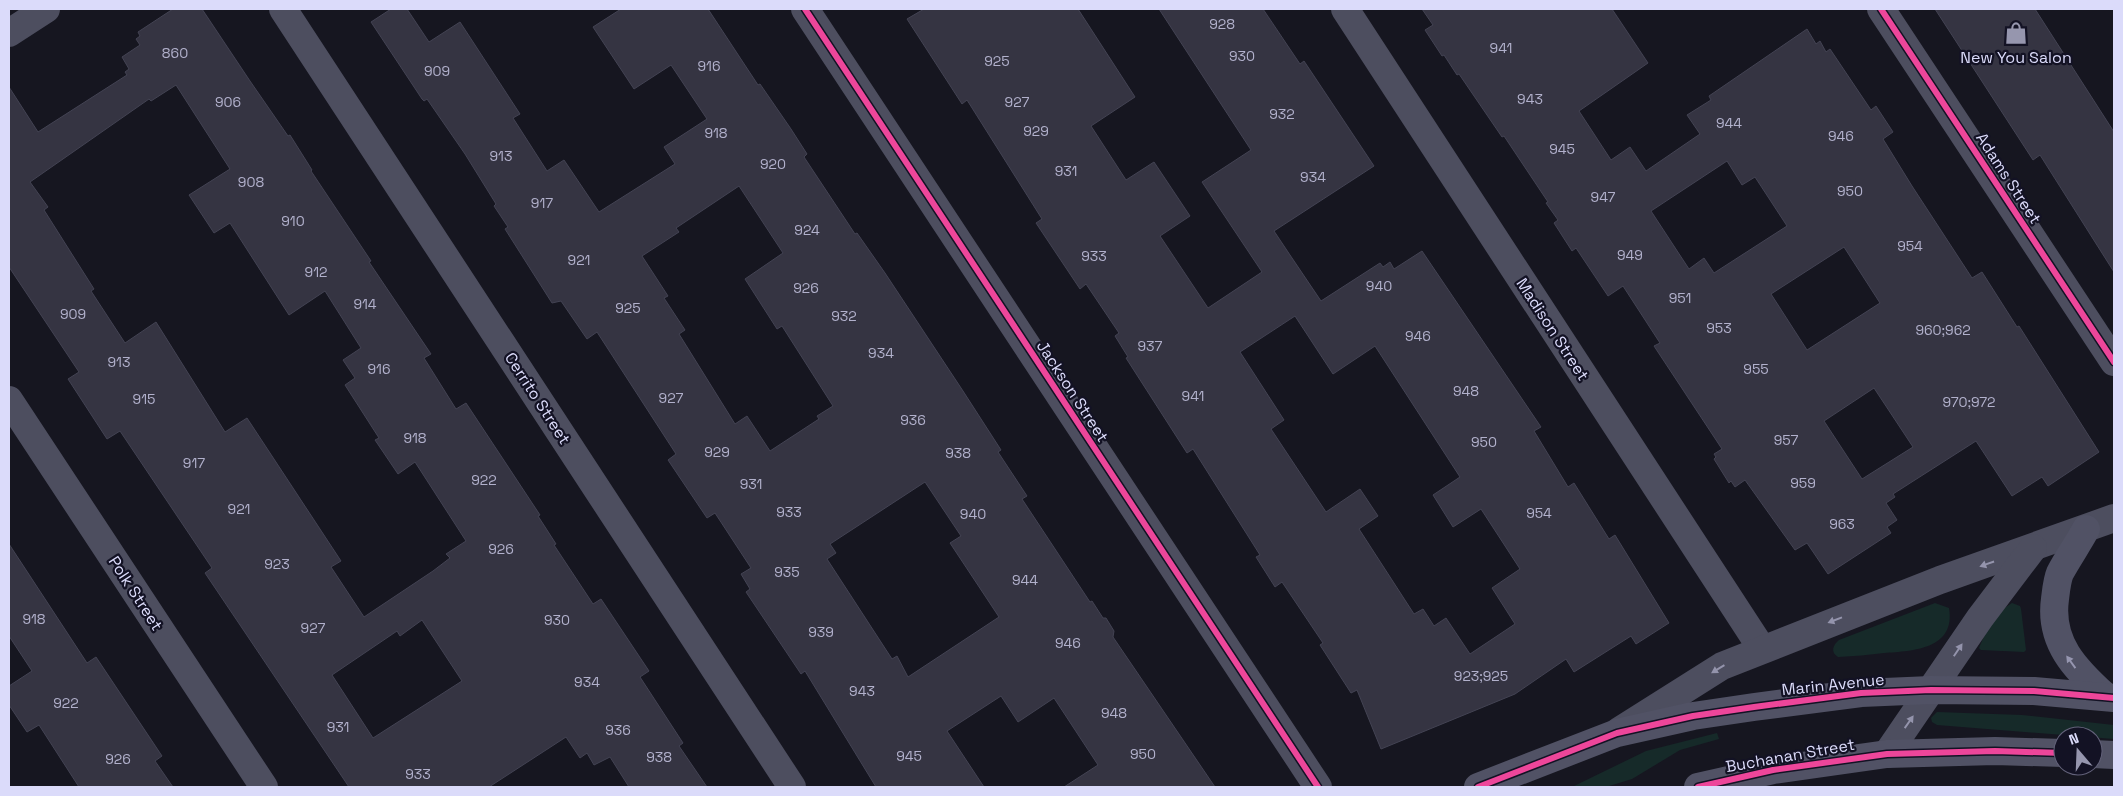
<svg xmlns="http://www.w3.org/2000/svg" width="2123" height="796" font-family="'Space Grotesk',sans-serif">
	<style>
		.green { fill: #162a29 }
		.building { fill: #353442; stroke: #434353; fill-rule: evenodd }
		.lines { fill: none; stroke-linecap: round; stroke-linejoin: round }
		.minor { stroke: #4d4e5f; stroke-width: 28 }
		.tertiary { stroke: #4d4e5f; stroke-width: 28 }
		.secondary { stroke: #515265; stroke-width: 28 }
		.cycleway-casing { stroke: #131224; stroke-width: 9 }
		.cycleway { stroke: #ed469a; stroke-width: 6 }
		.oneway { fill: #9494ac }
		.oneway2 { fill: #9696b0 }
		.labels { text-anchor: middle; stroke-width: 4.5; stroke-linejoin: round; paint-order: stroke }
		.number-label { font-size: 14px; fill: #b2b1cc }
		.poi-label { font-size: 16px; fill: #dbdbfa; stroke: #131224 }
		.street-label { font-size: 16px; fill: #dbdbfa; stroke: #131224 }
	</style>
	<rect width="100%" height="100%" fill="#161620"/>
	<g class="green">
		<path d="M1935 603 1949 608C1956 649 1913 651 1884 653 1869 655 1854 656 1838 657 1830 652 1833 645 1839 640Z"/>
		<path d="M2012 603 2020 606 2021 609 2026 650 2024 652 1981 650 1979 648C1986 631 1995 613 2012 603Z"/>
		<polygon points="1937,712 2022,715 2114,725 2114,739 1937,725 1932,722 1931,718"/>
		<polygon points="1717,733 1719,739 1680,750 1632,779 1606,787 1572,787 1646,751"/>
	</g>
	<g class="building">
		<path d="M173 9H202L250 81 288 136 290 135 312 170 311 171 371 261 369 262 431 354 424 358 456 409 466 403 540 515 538 516 556 544 554 545 593 604 601 599 649 671 640 677 683 743 679 746 707 787H629L610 757 594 765 587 753 580 758 566 737 489 787H349L205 573 212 568 120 431 107 439 68 379 79 372 9 267V87L38 132 127 75 125 72 129 69 122 57 140 45 136 39 140 36 138 32ZM176 85 230 169 189 195 214 233 230 223 289 315 325 291 361 348 343 360 355 378 345 385 379 438 375 440 398 474 415 462 466 541 446 554 450 558 433 571 364 617 331 567 341 561 247 418 225 432 156 322 125 343 91 291 94 289 44 210 48 207 30 182 149 99 151 101ZM422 620 462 681 373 738 332 675 397 631 400 636Z"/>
		<path d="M391 9H407L429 42 460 22 520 114 513 118 547 171 564 160 599 212 675 164 664 147 707 119 671 65 634 89 593 27 621 9H708L758 85 760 84 791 129 807 154 804 157 855 234 857 233 885 273 963 391 1001 450 998 452 1027 496 1022 499 1090 602 1092 601 1103 618H1106L1114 631 1113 637 1215 787H1064L1098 765 1054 698 1018 722 1001 696 947 731 984 787H876L805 671 801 674 746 592 750 589 741 574 751 568 715 513 707 518 668 460 676 454 597 332 587 339 561 301 552 303 505 229 508 227 494 206 496 204 465 154 427 99 424 101 422 99 371 22ZM739 186 783 253 745 279 777 329 782 326 833 406 817 416 819 419 770 451 747 416 735 424 679 334 685 330 664 298 668 296 642 256 679 232 676 228ZM925 482 961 536 950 543 999 617 908 677 897 656 892 659 827 559 836 553 830 544Z"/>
		<path d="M924 9H1078L1135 97 1091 126 1126 180 1154 162 1190 216 1160 236 1208 308 1262 272 1202 182 1251 150 1159 9H1263L1300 64 1304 61 1374 166 1274 231 1292 258 1321 301 1380 263 1383 267 1390 262 1394 269 1422 251 1541 427 1534 431 1568 487 1574 483 1609 539 1615 535 1669 623 1636 644 1631 636 1574 672 1566 659 1515 694 1381 749 1357 690 1351 693 1320 645 1323 643 1282 582 1275 587 1256 557 1260 555 1193 449 1187 453 1126 358 1128 357 1115 336 1119 333 1086 284 1080 289 1036 223 1042 219 967 100 962 104 907 19ZM1295 316 1333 374 1375 346 1460 477 1433 495 1453 527 1481 509 1520 569 1492 588 1515 624 1470 654 1446 618 1434 626 1423 609 1414 614 1359 529 1378 516 1360 489 1326 512 1271 429 1284 420 1240 352Z"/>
		<path d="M1422 9H1612L1648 63 1579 111 1611 160 1630 147 1646 171 1700 134 1687 115 1711 100 1709 96 1807 29 1816 44 1820 41 1826 52 1830 49 1871 110 1876 106 1893 132 1883 139 1912 186 1972 278 1982 272 2017 327 2019 326 2099 452 2048 486 2042 477 2012 496 1976 441 1893 494 1895 497 1886 503 1897 520 1887 527 1891 533 1828 574 1807 543 1795 550 1745 480 1735 487 1731 481 1729 483 1714 459 1716 457 1714 454 1722 449 1654 346 1660 343 1623 286 1608 296 1576 248 1572 251 1554 223 1558 220 1546 203 1548 202 1504 136 1502 137 1459 74 1457 75 1444 55 1442 56 1425 30 1433 25ZM1727 161 1742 185 1755 177 1787 226 1714 273 1704 258 1689 269 1651 211ZM1844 247 1880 303 1807 350 1771 294ZM1874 388 1913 447 1862 479 1824 421Z"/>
		<polygon points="1935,9 2035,9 2114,132 2114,272 2040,155 2033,160"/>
		<polygon points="9,544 87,663 96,657 162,756 155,761 173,787 79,787 39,725 27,732 9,705 9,686 32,671 9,636"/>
	</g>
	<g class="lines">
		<g class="minor">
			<polyline points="283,9 792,787"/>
			<polyline points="1345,9 1762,649"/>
			<polyline points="1881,9 2114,362"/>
			<polyline points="9,400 264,787"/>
		</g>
		<g class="tertiary">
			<polyline points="805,9 1318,787"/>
			<polyline points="9,33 46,9"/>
			<polyline points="1619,731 1722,666 1940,580 2114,518"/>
			<polyline points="1887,754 1980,618 2033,548"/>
		</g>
		<g class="secondary">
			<path d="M2086 529C2078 544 2068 558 2060 573 2057 580 2056 591 2055 599 2049 642 2075 669 2105 696"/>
			<polyline points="2093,754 2114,755"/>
			<polyline points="1478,787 1617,733 1693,716 1754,707 1861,693 1931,690 2034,691 2114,698"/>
			<polyline points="1698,787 1773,770 1887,754 1995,751 2063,753"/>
		</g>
		<defs>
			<g id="cycleway">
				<polyline points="805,9 1318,787"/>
				<polyline points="1881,9 2114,362"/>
				<polyline points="1478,787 1617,733 1693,716 1754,707 1861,693 1931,690 2034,691 2114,698"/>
				<polyline points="1698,787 1773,770 1887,754 1995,751 2063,753"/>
			</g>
		</defs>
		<use href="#cycleway" class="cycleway-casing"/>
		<use href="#cycleway" class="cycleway"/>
	</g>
	<defs><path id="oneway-solid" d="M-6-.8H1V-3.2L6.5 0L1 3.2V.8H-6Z" transform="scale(1.25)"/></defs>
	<g class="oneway">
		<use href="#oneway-solid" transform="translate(1987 564) rotate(161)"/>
		<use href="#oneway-solid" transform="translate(1835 620) rotate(159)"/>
		<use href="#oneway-solid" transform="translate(1958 650) rotate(-56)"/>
		<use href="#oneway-solid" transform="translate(1718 669) rotate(149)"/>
		<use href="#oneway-solid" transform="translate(1909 722) rotate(-55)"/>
	</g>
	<use class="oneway2" href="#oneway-solid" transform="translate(2071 662) rotate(-126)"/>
	<defs>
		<symbol id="shop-bare" viewBox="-9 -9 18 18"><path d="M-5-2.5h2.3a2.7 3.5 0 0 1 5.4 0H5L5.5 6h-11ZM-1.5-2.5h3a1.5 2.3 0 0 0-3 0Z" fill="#9696ae" stroke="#131224" stroke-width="2.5" paint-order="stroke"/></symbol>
	</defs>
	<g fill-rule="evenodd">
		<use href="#shop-bare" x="2000" y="17" width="32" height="32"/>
	</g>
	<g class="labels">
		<g class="number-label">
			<text x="1222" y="29">928</text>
			<text x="1501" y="53">941</text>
			<text x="175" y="58">860</text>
			<text x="1242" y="61">930</text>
			<text x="997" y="66">925</text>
			<text x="709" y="71">916</text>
			<text x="437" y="76">909</text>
			<text x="1530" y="104">943</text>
			<text x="228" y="107">906</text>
			<text x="1017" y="107">927</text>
			<text x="1282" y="119">932</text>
			<text x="1729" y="128">944</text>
			<text x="1036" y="136">929</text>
			<text x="716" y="138">918</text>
			<text x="1841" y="141">946</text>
			<text x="1562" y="154">945</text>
			<text x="501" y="161">913</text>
			<text x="773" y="169">920</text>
			<text x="1066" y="176">931</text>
			<text x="1313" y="182">934</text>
			<text x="251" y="187">908</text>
			<text x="1850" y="196">950</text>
			<text x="1603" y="202">947</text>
			<text x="542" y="208">917</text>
			<text x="293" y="226">910</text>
			<text x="807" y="235">924</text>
			<text x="1910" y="251">954</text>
			<text x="1630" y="260">949</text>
			<text x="1094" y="261">933</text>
			<text x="579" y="265">921</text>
			<text x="316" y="277">912</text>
			<text x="1379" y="291">940</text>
			<text x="806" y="293">926</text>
			<text x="1680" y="303">951</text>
			<text x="365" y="309">914</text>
			<text x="628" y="313">925</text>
			<text x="73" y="319">909</text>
			<text x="844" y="321">932</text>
			<text x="1719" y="333">953</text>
			<text x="1943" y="335">960;962</text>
			<text x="1418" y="341">946</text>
			<text x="1150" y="351">937</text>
			<text x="881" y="358">934</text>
			<text x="119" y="367">913</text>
			<text x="379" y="374">916</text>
			<text x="1756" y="374">955</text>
			<text x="1466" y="396">948</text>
			<text x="1193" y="401">941</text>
			<text x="671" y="403">927</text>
			<text x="144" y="404">915</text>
			<text x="1969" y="407">970;972</text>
			<text x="913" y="425">936</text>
			<text x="415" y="443">918</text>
			<text x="1786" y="445">957</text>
			<text x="1484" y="447">950</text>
			<text x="717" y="457">929</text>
			<text x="958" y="458">938</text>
			<text x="194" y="468">917</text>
			<text x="484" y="485">922</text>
			<text x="1803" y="488">959</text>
			<text x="751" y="489">931</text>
			<text x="239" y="514">921</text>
			<text x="789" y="517">933</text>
			<text x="1539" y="518">954</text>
			<text x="973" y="519">940</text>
			<text x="1842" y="529">963</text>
			<text x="501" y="554">926</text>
			<text x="277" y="569">923</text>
			<text x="787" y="577">935</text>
			<text x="1025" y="585">944</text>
			<text x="34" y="624">918</text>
			<text x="557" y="625">930</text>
			<text x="313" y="633">927</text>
			<text x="821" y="637">939</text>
			<text x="1068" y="648">946</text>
			<text x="1481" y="681">923;925</text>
			<text x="587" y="687">934</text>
			<text x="862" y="696">943</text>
			<text x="66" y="708">922</text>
			<text x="1114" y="718">948</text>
			<text x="338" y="732">931</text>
			<text x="618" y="735">936</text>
			<text x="1143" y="759">950</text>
			<text x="909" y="761">945</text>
			<text x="659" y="762">938</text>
			<text x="118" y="764">926</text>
			<text x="418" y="779">933</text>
		</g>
		<g class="poi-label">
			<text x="2016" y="63">New You Salon</text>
		</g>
		<g class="street-label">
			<text transform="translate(2009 178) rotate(57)" y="6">Adams Street</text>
			<text transform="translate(1553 329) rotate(57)" y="6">Madison Street</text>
			<text transform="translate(1073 391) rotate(57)" y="6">Jackson Street</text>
			<text transform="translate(538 398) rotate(57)" y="6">Cerrito Street</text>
			<text transform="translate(136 593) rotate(57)" y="6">Polk Street</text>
			<text transform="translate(1833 684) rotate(-6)" y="6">Marin Avenue</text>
			<text transform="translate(1790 755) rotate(-10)" y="6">Buchanan Street</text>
		</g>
	</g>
	<rect width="2123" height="796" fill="none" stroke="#dbdbfa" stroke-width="20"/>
	<g transform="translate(2078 751) rotate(341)"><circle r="24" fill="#131224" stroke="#63627a"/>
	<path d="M0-4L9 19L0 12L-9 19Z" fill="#9696ae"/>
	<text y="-8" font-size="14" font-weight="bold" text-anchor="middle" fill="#dbdbfa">N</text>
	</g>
</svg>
